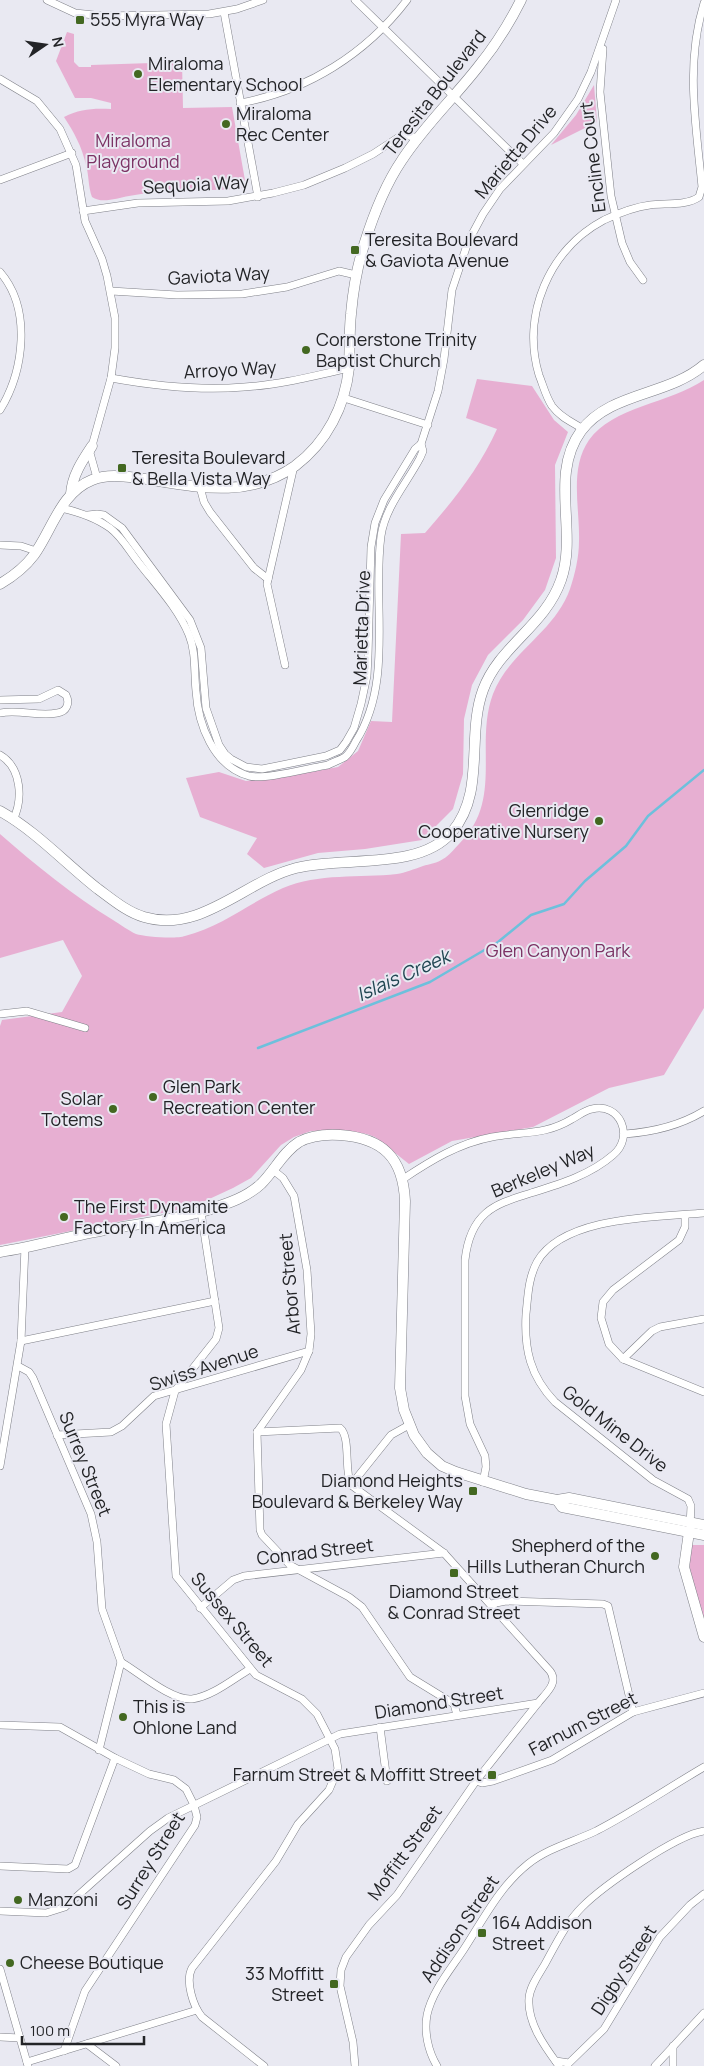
<svg xmlns="http://www.w3.org/2000/svg" width="704" height="2066" font-family="Manrope,sans-serif">
	<style>
		.green { fill: #e7afd2 }
		.lines { fill: none; stroke-linecap: round; stroke-linejoin: round }
		.stream { stroke: #6dc0dc; stroke-width: 2.5 }
		.street-casing { stroke: #7f8088; stroke-width: 8 }
		.secondary-casing { stroke: #7f8088; stroke-width: 11 }
		.street { stroke: #fff; stroke-width: 7 }
		.secondary { stroke: #fff; stroke-width: 10 }
		.poi-dot { fill: #436821; stroke: #e9e9f2; stroke-width: 2 }
		.labels { text-anchor: middle; stroke-width: 4; stroke-linejoin: round; paint-order: stroke }
		.poi-label { font-size: 18px; fill: #232427; stroke: #e9e9f2; text-anchor: start }
		.street-label { font-size: 18px; fill: #232427; stroke: #e9e9f2 }
		.park-label { font-size: 18px; fill: #7b3264; stroke: #e9e9f2 }
		.water-label { font-size: 19px; font-style: italic; fill: #204652; stroke: #e9e9f2 }
	</style>
	<rect width="100%" height="100%" fill="#e9e9f2"/>
	<g class="green">
		<path d="M67 32 74 34V62L79 67H91V65L182 62 183 108 232 107 246 186 240 189C204 191 165 189 129 196 117 198 102 204 92 197 88 186 89 175 86 165 82 147 74 132 64 117 80 109 93 108 111 109V103L91 98H75L56 61Z"/>
		<polygon points="594,85 597,122 551,145 576,115"/>
		<path d="M477 379 532 386 554 420 568 432 555 465 556 558 545 590 523 620 488 655 472 685 464 719 463 774 453 809 422 840 365 849 318 853 264 868 247 854 257 838 200 817 186 778 219 772 246 781 289 776 338 767 358 751 371 721 392 722 401 534 425 533C453 501 479 469 497 429L466 418Z"/>
		<path d="M704 380V1008L664 1075 609 1088 533 1127 452 1141 409 1164 375 1137 367 1134 340 1130 311 1131 294 1137 281 1145 251 1178 233 1188 192 1207 0 1245V1026L2 1020 62 1012 82 976 63 940 0 958V834C34 864 74 896 113 920 120 924 129 931 136 934 145 937 177 939 185 936 223 926 249 903 283 888 318 873 360 878 397 874 405 873 414 869 423 866 429 864 438 863 443 859 449 856 454 849 459 844 504 800 474 745 493 694 509 652 555 632 570 589 575 574 579 557 579 541 580 508 569 469 589 440 612 407 670 403 704 380Z"/>
		<path d="M692 1545H704V1623C696 1596 685 1572 692 1545Z"/>
	</g>
	<g class="lines">
		<polyline class="stream" points="258,1048 430,982 498,942 531,915 564,904 585,881 626,846 648,816 704,770"/>
		<defs>
			<g id="street">
				<polyline points="47,0 75,13 104,16 209,14 237,9 263,0"/>
				<polyline points="355,0 523,164"/>
				<polyline points="224,12 258,197"/>
				<polyline points="603,49 600,92 611,196 622,243 630,262 643,280"/>
				<polyline points="0,79 37,101 60,129 76,165 85,221 102,259 107,276 115,318 115,348 111,378 90,453 97,478"/>
				<path d="M240 103C307 91 366 54 407 0"/>
				<polyline points="0,180 72,153"/>
				<polyline points="83,211 138,203 228,201 273,193 304,185 345,168 373,154 399,137 405,135 418,138"/>
				<path d="M0 272C32 309 24 371 0 410"/>
				<polyline points="111,291 177,295 242,294 287,287 339,271 356,275"/>
				<path d="M111 378C155 386 199 391 244 387 279 385 314 376 349 368"/>
				<polyline points="344,398 428,425"/>
				<path d="M583 429C572 422 560 417 552 406 546 397 543 385 539 375 521 315 549 249 604 220 619 213 634 207 650 205 665 203 686 206 699 197L702 187C696 124 685 65 704 3"/>
				<polyline points="200,487 204,502 210,512 254,568 268,579"/>
				<path d="M61 508C79 512 95 517 110 528 122 537 130 552 139 563 156 585 178 608 189 635 196 652 194 672 196 691 198 724 213 766 249 776 265 780 309 768 328 765 333 762 340 760 345 757 350 753 353 747 356 741 394 681 372 603 381 536 385 507 407 483 420 458L423 451 421 444"/>
				<polyline points="88,515 97,514 104,515 122,528 190,620 201,648 206,708 219,745 225,754 231,759 246,767 262,769 326,756 340,750 346,742 354,728 361,704 367,676 368,656 371,547 375,523 384,500 415,449 421,444 438,391 444,359 452,290 468,242 483,214 500,189 554,133 578,99 591,72 616,0"/>
				<polyline points="0,545 21,546 36,551"/>
				<polyline points="285,665 267,584 294,466"/>
				<path d="M0 700 39 699 58 690 66 695C70 703 67 712 57 713 39 717 19 709 0 713"/>
				<path d="M0 755C22 768 23 800 13 820"/>
				<polyline points="0,1014 27,1011 85,1028"/>
				<path d="M625 1134C652 1132 681 1125 704 1111"/>
				<polyline points="273,1170 283,1178 294,1196 307,1270 311,1334 309,1351 301,1370 257,1432 260,1530 262,1535 290,1565 349,1597 362,1607 410,1677 454,1704 457,1715"/>
				<path d="M403 1179C430 1161 459 1143 492 1137 522 1131 544 1136 572 1119 578 1116 585 1110 592 1109 620 1102 635 1137 613 1155 590 1175 560 1184 531 1193 516 1198 499 1202 486 1213 472 1225 467 1242 465 1260V1396L470 1424 485 1456 486 1467 483 1482"/>
				<path d="M201 1212 219 1328 216 1339 175 1391 166 1424 176 1576 256 1675 302 1699 317 1714 335 1749 338 1769 329 1790 298 1824 276 1861 192 1968C185 1981 193 2006 202 2017L264 2066"/>
				<polyline points="685,1215 685,1227 679,1240 613,1290 603,1302 601,1318 609,1344 623,1359 704,1392"/>
				<polyline points="21,1341 215,1301"/>
				<polyline points="623,1359 652,1331 660,1327 704,1319"/>
				<polyline points="18,1366 29,1372 33,1378 91,1514 97,1542 102,1609 121,1662 99,1750"/>
				<path d="M257 1432 340 1428C351 1437 344 1471 351 1485"/>
				<polyline points="57,1435 111,1432 122,1426 154,1396 309,1351"/>
				<polyline points="0,1466 21,1341 25,1247"/>
				<polyline points="351,1485 391,1435 409,1425"/>
				<path d="M690 1526 691 1506 688 1499 653 1480 555 1402C530 1376 524 1349 526 1314 528 1296 528 1279 537 1262 563 1216 657 1217 704 1213"/>
				<polyline points="491,1604 506,1601 603,1604 608,1606 633,1712"/>
				<polyline points="200,1608 233,1580 244,1576 444,1553"/>
				<path d="M121 1662C138 1672 172 1701 192 1699 213 1696 233 1679 250 1669"/>
				<polyline points="0,1725 60,1727 115,1758 149,1774 174,1780 186,1789 194,1805 197,1817 195,1825 85,1991 64,2051"/>
				<polyline points="380,1727 387,1781"/>
				<polyline points="476,1781 482,1783 493,1781 552,1760 633,1712 704,1693"/>
				<polyline points="0,1866 68,1869 75,1865 115,1758"/>
				<path d="M0 1911 46 1913 65 1907 150 1831 168 1818 340 1734 538 1703C546 1693 559 1683 550 1671L444 1553 351 1485"/>
				<polyline points="0,1969 28,2066"/>
				<polyline points="0,2037 20,2038"/>
				<polyline points="87,2044 116,2066"/>
				<polyline points="556,2061 569,2063 604,2029 660,1937 690,1905 704,1894"/>
				<polyline points="27,2062 197,2010"/>
				<polyline points="355,2066 353,2042 340,1986 341,1970 346,1957 369,1925 397,1895 476,1781 538,1703"/>
				<path d="M437 2066C428 2051 424 2032 427 2015 432 1991 451 1969 464 1949 483 1920 500 1886 528 1864 548 1848 573 1842 596 1831 633 1812 668 1788 704 1767"/>
				<path d="M559 2066C545 2047 527 2023 529 1998 530 1986 539 1974 545 1964 556 1944 566 1923 582 1907 603 1886 676 1835 704 1831"/>
				<polyline points="655,2066 704,2013"/>
				<polyline points="673,2066 673,2046"/>
			</g>
			<g id="secondary">
				<path d="M71 494C72 476 82 461 92 446"/>
				<path d="M0 584C12 577 25 567 34 555 52 530 61 492 92 480 110 473 127 477 145 479 197 487 248 499 295 466 327 442 345 406 349 368 350 350 349 332 351 314 353 291 357 267 364 245 373 216 385 185 402 160 424 126 453 99 478 67 495 46 509 24 521 0"/>
				<path d="M0 811C36 831 66 864 98 889 113 900 127 912 144 917 201 934 245 881 296 868 343 856 419 871 452 832 486 792 466 736 483 690 499 646 545 626 561 580 578 532 549 475 581 431 610 392 668 396 704 365"/>
				<path d="M0 1252C34 1247 66 1237 100 1231 136 1224 176 1220 211 1209 229 1203 247 1197 261 1184 275 1170 283 1152 299 1142 312 1135 325 1134 340 1135 383 1138 403 1158 405 1201L400 1388 404 1410 414 1435 427 1453 442 1466 456 1472 526 1494 557 1500 569 1498 704 1525"/>
				<polyline points="557,1500 562,1507 567,1508 704,1535"/>
				<polyline points="689,1532 684,1567 704,1637"/>
			</g>
		</defs>
		<use href="#street" class="street-casing"/>
		<use href="#secondary" class="secondary-casing"/>
		<use href="#street" class="street"/>
		<use href="#secondary" class="secondary"/>
	</g>
	<g class="poi-dot">
		<rect x="75" y="15" width="10" height="10" rx="2.5"/>
		<circle cx="138" cy="74" r="5"/>
		<circle cx="226" cy="124" r="5"/>
		<rect x="350" y="245" width="10" height="10" rx="2.5"/>
		<circle cx="306" cy="350" r="5"/>
		<rect x="117" y="463" width="10" height="10" rx="2.5"/>
		<circle cx="599" cy="821" r="5"/>
		<circle cx="153" cy="1097" r="5"/>
		<circle cx="113" cy="1109" r="5"/>
		<circle cx="64" cy="1217" r="5"/>
		<rect x="468" y="1486" width="10" height="10" rx="2.5"/>
		<circle cx="655" cy="1556" r="5"/>
		<rect x="449" y="1568" width="10" height="10" rx="2.5"/>
		<circle cx="123" cy="1717" r="5"/>
		<rect x="487" y="1770" width="10" height="10" rx="2.5"/>
		<circle cx="18" cy="1900" r="5"/>
		<rect x="477" y="1928" width="10" height="10" rx="2.5"/>
		<circle cx="10" cy="1963" r="5"/>
		<rect x="329" y="1979" width="10" height="10" rx="2.5"/>
	</g>
	<g class="labels">
		<g class="poi-label">
			<text x="90" y="26">555 Myra Way</text>
			<text x="148" y="70">Miraloma<tspan x="148" dy="21">Elementary School</tspan></text>
			<text x="236" y="120">Miraloma<tspan x="236" dy="21">Rec Center</tspan></text>
			<text x="365" y="246">Teresita Boulevard<tspan x="365" dy="21">&amp; Gaviota Avenue</tspan></text>
			<text x="316" y="346">Cornerstone Trinity<tspan x="316" dy="21">Baptist Church</tspan></text>
			<text x="132" y="464">Teresita Boulevard<tspan x="132" dy="21">&amp; Bella Vista Way</tspan></text>
			<text x="589" y="817" text-anchor="end">Glenridge<tspan x="589" dy="21">Cooperative Nursery</tspan></text>
			<text x="163" y="1093">Glen Park<tspan x="163" dy="21">Recreation Center</tspan></text>
			<text x="103" y="1105" text-anchor="end">Solar<tspan x="103" dy="21">Totems</tspan></text>
			<text x="74" y="1213">The First Dynamite<tspan x="74" dy="21">Factory In America</tspan></text>
			<text x="463" y="1487" text-anchor="end">Diamond Heights<tspan x="463" dy="21">Boulevard &amp; Berkeley Way</tspan></text>
			<text x="645" y="1552" text-anchor="end">Shepherd of the<tspan x="645" dy="21">Hills Lutheran Church</tspan></text>
			<text x="454" y="1598" text-anchor="middle">Diamond Street<tspan x="454" dy="21">&amp; Conrad Street</tspan></text>
			<text x="133" y="1713">This is<tspan x="133" dy="21">Ohlone Land</tspan></text>
			<text x="482" y="1781" text-anchor="end">Farnum Street &amp; Moffitt Street</text>
			<text x="28" y="1906">Manzoni</text>
			<text x="492" y="1929">164 Addison<tspan x="492" dy="21">Street</tspan></text>
			<text x="20" y="1969">Cheese Boutique</text>
			<text x="324" y="1980" text-anchor="end">33 Moffitt<tspan x="324" dy="21">Street</tspan></text>
		</g>
		<g class="street-label">
			<text transform="translate(435 93) rotate(-52)" y="6">Teresita Boulevard</text>
			<text transform="translate(516 152) rotate(-50)" y="6">Marietta Drive</text>
			<text transform="translate(593 157) rotate(-97)" y="6">Encline Court</text>
			<text transform="translate(196 185) rotate(-3)" y="6">Sequoia Way</text>
			<text transform="translate(219 276) rotate(-3)" y="6">Gaviota Way</text>
			<text transform="translate(230 370) rotate(-3)" y="6">Arroyo Way</text>
			<text transform="translate(362 628) rotate(-88)" y="6">Marietta Drive</text>
			<text transform="translate(543 1171) rotate(-23)" y="6">Berkeley Way</text>
			<text transform="translate(290 1284) rotate(-95)" y="6">Arbor Street</text>
			<text transform="translate(204 1368) rotate(-18)" y="6">Swiss Avenue</text>
			<text transform="translate(615 1429) rotate(38)" y="6">Gold Mine Drive</text>
			<text transform="translate(85 1464) rotate(68)" y="6">Surrey Street</text>
			<text transform="translate(315 1552) rotate(-7)" y="6">Conrad Street</text>
			<text transform="translate(232 1620) rotate(50)" y="6">Sussex Street</text>
			<text transform="translate(439 1703) rotate(-9)" y="6">Diamond Street</text>
			<text transform="translate(583 1724) rotate(-27)" y="6">Farnum Street</text>
			<text transform="translate(405 1853) rotate(-54)" y="6">Moffitt Street</text>
			<text transform="translate(151 1861) rotate(-58)" y="6">Surrey Street</text>
			<text transform="translate(460 1929) rotate(-56)" y="6">Addison Street</text>
			<text transform="translate(624 1970) rotate(-57)" y="6">Digby Street</text>
		</g>
		<g class="park-label">
			<text x="133" y="147">Miraloma<tspan x="133" dy="21">Playground</tspan></text>
			<text x="558" y="957">Glen Canyon Park</text>
		</g>
		<g class="water-label">
			<text transform="translate(403 975) rotate(-24)" y="7">Islais Creek</text>
		</g>
	</g>
	<g transform="translate(45 45) rotate(77)" stroke="#e9e9f2" stroke-width="4" paint-order="stroke">
	<path d="M0-4L9 19L0 12L-9 19Z" fill="#232427"/>
	<text y="-8" font-size="14" font-weight="bold" text-anchor="middle" fill="#232427">N</text>
	</g>
	<path d="M22 2036v8h122v-8" fill="none" stroke="#232427" stroke-width="2.5"/>
	<text x="30" y="2036" font-size="15" fill="#232427" stroke="#e9e9f2" stroke-width="4" paint-order="stroke">100 m</text>
</svg>
